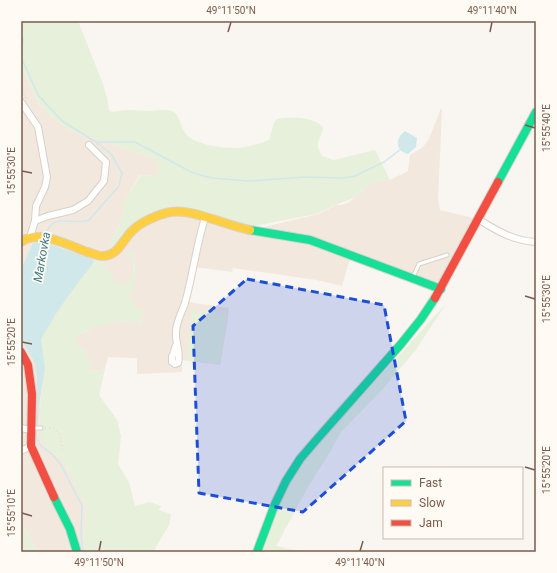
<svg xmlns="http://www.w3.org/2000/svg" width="557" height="573" font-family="Roboto,sans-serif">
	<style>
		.residential { fill: #f2e8de }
		.green { fill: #e7f0db }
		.water { fill: #d0e8ea }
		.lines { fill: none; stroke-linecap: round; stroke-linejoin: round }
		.stream { stroke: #d0e8ea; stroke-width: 1.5 }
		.lane-casing { stroke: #d7d1cb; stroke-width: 5 }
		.street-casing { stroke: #d7d1cb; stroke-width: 8 }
		.fast-casing { stroke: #d9d2cb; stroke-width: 10 }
		.slow-casing { stroke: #d9d2cb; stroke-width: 10 }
		.jam-casing { stroke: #d9d2cb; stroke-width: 10 }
		.path { stroke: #dcd5d0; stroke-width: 1; stroke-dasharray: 1 3; stroke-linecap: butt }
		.lane { stroke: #fefefd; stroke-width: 3 }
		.street { stroke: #fefefd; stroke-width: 6 }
		.fast { stroke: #16e098; stroke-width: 8 }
		.slow { stroke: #ffcf43; stroke-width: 8 }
		.jam { stroke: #f24e42; stroke-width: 8 }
		.marked { fill: #1d4ed8; fill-opacity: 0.2; stroke: #1d4ed8; stroke-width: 3; stroke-dasharray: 8 5; stroke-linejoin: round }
		.ticks { fill: none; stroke: #7a5c4d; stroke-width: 1.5 }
		.labels { text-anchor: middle; stroke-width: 3.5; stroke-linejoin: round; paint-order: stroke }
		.water-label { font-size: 12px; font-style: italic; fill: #437c86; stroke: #fffaf3 }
		.neatline { fill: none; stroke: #7a5c4d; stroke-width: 1.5 }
		.ticks-label { font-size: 10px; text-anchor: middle; fill: #7a5c4d }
	</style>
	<rect width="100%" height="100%" fill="#f9f5f0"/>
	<polygon class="residential" points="21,63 23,71 40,105 53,118 71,131 87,137 96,138 152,158 159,168 156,176 140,175 124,201 121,210 124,211 109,248 114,252 133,225 141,219 174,204 244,228 260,228 318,214 336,205 342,205 348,203 373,182 390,180 408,171 410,155 423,147 429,139 441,108 442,109 438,198 440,210 478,219 441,289 331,249 330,253 350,258 342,286 317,280 233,268 232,272 195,267 188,302 229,308 227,325 220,365 182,360 182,372 137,374 137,358 108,357 105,369 92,372 86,351 77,344 75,341 77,335 90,330 92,328 110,322 132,321 141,324 143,311 138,311 128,297 137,271 133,260 134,268 131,278 127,283 115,284 104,263 94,260 44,378 41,394 39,429 47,448 63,461 86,506 84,544 77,552 41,552 34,545 21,521"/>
	<g class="green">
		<path d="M21 21H78L103 84 107 98 109 110 111 112C117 112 123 110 129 110 135 110 142 111 148 111 155 111 165 108 172 111 180 114 180 127 186 134 194 145 223 148 237 148 248 147 259 144 269 140L274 123 277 119C292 117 312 116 323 127 321 142 313 140 322 156L334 160 375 150 390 180 373 182 354 198 335 205 316 214 244 228 174 204 141 219 133 225 114 252 109 248 124 211 121 210 124 201 141 175 156 176 159 168 152 158 96 138 87 137 71 131 53 118 40 105 23 71 21 63Z"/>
		<path d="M125 253H134L137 271 132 295 128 297 138 310 143 311 141 324C124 319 108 323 92 328L91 330C83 332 78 333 75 341L77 344 86 351 92 372 105 369 99 395 117 420 121 436 118 464 129 482 135 506 149 502 162 506 158 510 171 514 169 525 153 552H77L84 544 86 506 63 461 47 448 39 434 41 394 45 369 41 342 43 334 57 312 76 285 92 265 94 260 104 263 115 283H127C137 269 137 264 125 253Z"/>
		<path d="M446 304 415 351 379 393 341 432 328 455 308 487 276 546 304 552H263C270 530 277 507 288 487 316 439 356 402 393 362 412 343 428 322 446 304Z"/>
		<polygon points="192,310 227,314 220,364 186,361"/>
		<polygon points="21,521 34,545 41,552 21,552"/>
	</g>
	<g class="water">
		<path d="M405 131 417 138 416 147 408 154C395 151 395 138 405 131Z"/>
		<polygon points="36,242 55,246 94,260 92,265 76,285 57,312 41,339 45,369 38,409 36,397 37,377 35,363 21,339 21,303 22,292 21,272 23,265 33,243"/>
	</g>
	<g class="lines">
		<g class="stream">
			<path d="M21 36 23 39 21 57 38 95 62 121 96 142 111 154 122 173 119 186 89 220C72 226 53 212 46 234"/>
			<polyline points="97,142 135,142 193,173 212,178 249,181 304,177 343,178 355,176 384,162 401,149"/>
			<polyline points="38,407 36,438 41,446 52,454 61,465 82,506 81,536 83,552"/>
		</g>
		<defs>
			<g id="lane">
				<polyline points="413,277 419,264 447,255"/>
				<polyline points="33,428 41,428"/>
			</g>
			<g id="street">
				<polyline points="21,102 38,127 47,177 45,187 36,206 35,221 30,237"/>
				<path d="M478 219C497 231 514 241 536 242"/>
				<polyline points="35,221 48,216 73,210 88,201 104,181 106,162 89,145"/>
				<path d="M176 345 172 357V362L175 364 178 363C181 353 175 342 176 332 176 322 182 312 185 303 193 275 196 246 205 218"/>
				<polyline points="21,428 31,430"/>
				<polyline points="21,451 31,446"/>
			</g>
			<g id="fast">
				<polyline points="498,182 536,112"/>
				<polyline points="250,230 310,240 441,289"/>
				<polyline points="54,497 70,529 77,552"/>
				<polyline points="257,552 275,504 286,481 300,459 318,438 401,344 421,319 435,298"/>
			</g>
			<path id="slow" d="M21 242C38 229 69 245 87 252 92 253 97 256 102 256 119 256 122 240 133 230 141 222 159 214 171 212 190 208 228 226 250 230"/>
			<g id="jam">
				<polyline points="435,298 498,182"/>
				<polyline points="21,352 28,365 32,394 31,446 54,497"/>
			</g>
		</defs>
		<use href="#lane" class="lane-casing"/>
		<use href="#street" class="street-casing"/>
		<use href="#fast" class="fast-casing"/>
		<use href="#slow" class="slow-casing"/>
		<use href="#jam" class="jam-casing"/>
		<g class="path">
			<polyline points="21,86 27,101"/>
			<polyline points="45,428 53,428 60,435 63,453"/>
		</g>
		<use href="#lane" class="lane"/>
		<use href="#street" class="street"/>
		<use href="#fast" class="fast"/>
		<use href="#slow" class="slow"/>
		<use href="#jam" class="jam"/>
	</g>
	<path class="marked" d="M247 279 384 305 406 421 303 512 199 493 193 326Z"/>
	<path class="ticks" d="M228 32 231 22M490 32 492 22M525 125 535 128M22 171 32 173M525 296 535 299M22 342 32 344M525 467 535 470M22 513 32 516M99 551 101 541M360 551 363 541"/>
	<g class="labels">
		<g class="water-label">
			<text transform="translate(42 257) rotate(-80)" y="4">Markovka</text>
		</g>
	</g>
	<rect width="557" height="573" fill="none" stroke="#fffaf3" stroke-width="44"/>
	<rect x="383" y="467" width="140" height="72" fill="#fffaf3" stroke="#cabbb1"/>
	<rect x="391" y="480" width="20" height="6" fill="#16e098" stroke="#cabbb1"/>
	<text x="419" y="487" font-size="12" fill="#7a5c4d">Fast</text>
	<rect x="391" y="500" width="20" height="6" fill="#ffcf43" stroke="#cabbb1"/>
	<text x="419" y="507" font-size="12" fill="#7a5c4d">Slow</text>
	<rect x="391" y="520" width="20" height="6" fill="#f24e42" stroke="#cabbb1"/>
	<text x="419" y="527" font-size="12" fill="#7a5c4d">Jam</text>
	<rect x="22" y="22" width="513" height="529" class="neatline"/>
	<g class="ticks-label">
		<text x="231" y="14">49°11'50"N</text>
		<text x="492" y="14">49°11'40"N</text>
		<text transform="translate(546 128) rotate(-90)" y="4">15°55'40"E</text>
		<text transform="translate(11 171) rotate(-90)" y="4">15°55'30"E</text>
		<text transform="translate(546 299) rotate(-90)" y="4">15°55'30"E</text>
		<text transform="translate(11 342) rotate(-90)" y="4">15°55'20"E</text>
		<text transform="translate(546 470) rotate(-90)" y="4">15°55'20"E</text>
		<text transform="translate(11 513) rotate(-90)" y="4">15°55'10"E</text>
		<text x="99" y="566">49°11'50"N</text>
		<text x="360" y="566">49°11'40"N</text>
	</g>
</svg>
